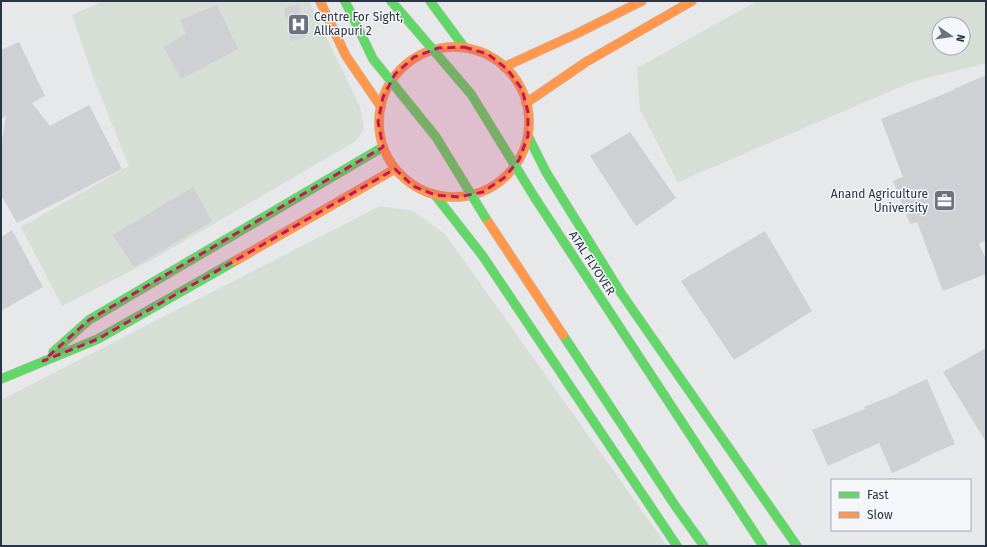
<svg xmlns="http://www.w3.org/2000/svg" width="987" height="547" font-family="'Fira Sans',sans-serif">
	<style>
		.green { fill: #d6ded6; fill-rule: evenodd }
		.building { fill: #ced0d3 }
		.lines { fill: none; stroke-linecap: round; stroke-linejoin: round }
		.fast-casing { stroke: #c4c6c8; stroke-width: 10 }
		.slow-casing { stroke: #c4c6c8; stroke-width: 10 }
		.fast { stroke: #63d668; stroke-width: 9 }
		.slow { stroke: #ff974d; stroke-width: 9 }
		.fast-bridge-casing { stroke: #c2c5c8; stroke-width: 10; stroke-linecap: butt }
		.fast-bridge { stroke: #63d668; stroke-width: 9 }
		.marked { fill: #c2185b; fill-opacity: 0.2; stroke: #c2185b; stroke-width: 3; stroke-dasharray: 8 5; stroke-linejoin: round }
		.labels { text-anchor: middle; stroke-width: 3; stroke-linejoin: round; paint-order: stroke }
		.poi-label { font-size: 12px; fill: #2b3445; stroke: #f4f6f9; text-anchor: start }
		.street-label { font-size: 12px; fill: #2b3445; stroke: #f4f6f9 }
	</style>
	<rect width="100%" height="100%" fill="#e6e8ea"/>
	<g class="green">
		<polygon points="103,1 309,1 360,107 364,129 356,141 150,261 62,306 21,227 129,166 95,82 72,15"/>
		<path d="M757 1H986V63L912 82 678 182 640 110 637 68ZM939 24H963V48H939Z"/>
		<polygon points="380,206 413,211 445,234 667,546 1,546 1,400"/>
	</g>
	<g class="building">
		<polygon points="299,4 306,37 291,41 284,8"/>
		<polygon points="217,5 238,49 181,79 164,47 186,34 180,20"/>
		<polygon points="19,42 45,96 32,103 50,126 89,105 122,169 17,223 1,195 1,146 6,116 1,119 1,50"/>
		<polygon points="986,75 986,240 979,244 986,259 986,274 943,291 917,222 910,224 893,181 903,177 881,119 954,90 954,89"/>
		<polygon points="630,132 676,198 636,226 590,156"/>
		<polygon points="193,187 212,221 134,267 113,235"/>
		<polygon points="12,230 43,287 1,311 1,237"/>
		<polygon points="765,231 812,311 734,360 681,281"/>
		<polygon points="986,348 986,442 943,372"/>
		<polygon points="927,379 955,444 920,459 920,461 892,473 879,443 828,466 812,430 865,409 864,407 899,393 898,392"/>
	</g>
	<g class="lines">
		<defs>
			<g id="fast">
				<polyline points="345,1 373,59"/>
				<polyline points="391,1 404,16"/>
				<polyline points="430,1 464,47"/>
				<polyline points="528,136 546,172 621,293 797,546"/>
				<polyline points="435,195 482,255 677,546"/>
				<polyline points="535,198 763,546"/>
				<polyline points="563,335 676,507 704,546"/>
				<polyline points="53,352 89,320 383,147"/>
				<polyline points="1,379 98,339 235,261"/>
			</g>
			<g id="slow">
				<polyline points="320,1 346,56 381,107"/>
				<circle cx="454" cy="122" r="75"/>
				<polyline points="504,67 576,34 642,1"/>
				<polyline points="526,103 586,62 692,1"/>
				<polyline points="485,217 563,335"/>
				<polyline points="235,261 395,169"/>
			</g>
		</defs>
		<use href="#fast" class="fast-casing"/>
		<use href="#slow" class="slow-casing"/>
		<use href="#fast" class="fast"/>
		<use href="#slow" class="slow"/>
		<defs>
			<g id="fast-bridge">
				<polyline points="404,16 471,94 535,198"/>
				<polyline points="373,59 436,137 485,217"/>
			</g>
		</defs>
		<use href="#fast-bridge" class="fast-bridge-casing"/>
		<use href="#fast-bridge" class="fast-bridge"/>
	</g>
	<path class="marked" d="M464 47 488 54 507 69 522 89 528 112V136L519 160 504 178 483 192 459 197 435 195 413 186 395 169 98 339 43 361 89 320 383 147 378 122 383 97 395 74 414 57 438 48Z"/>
	<defs>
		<symbol id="hospital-square" viewBox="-11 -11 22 22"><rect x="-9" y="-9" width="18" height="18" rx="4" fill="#6c737f" stroke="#f4f6f9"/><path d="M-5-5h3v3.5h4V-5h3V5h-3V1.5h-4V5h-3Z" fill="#fff"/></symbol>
		<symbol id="office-square" viewBox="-11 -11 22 22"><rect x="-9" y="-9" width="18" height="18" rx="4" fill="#6c737f" stroke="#f4f6f9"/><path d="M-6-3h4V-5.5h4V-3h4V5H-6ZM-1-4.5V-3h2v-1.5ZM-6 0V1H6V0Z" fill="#fff"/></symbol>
	</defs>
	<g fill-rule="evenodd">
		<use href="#hospital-square" x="286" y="12" width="25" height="25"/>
		<use href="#office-square" x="932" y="188" width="25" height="25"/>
	</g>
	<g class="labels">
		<g class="poi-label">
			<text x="314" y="21">Centre For Sight,<tspan x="314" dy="14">Allkapuri 2</tspan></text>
			<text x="928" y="198" text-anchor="end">Anand Agriculture<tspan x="928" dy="14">University</tspan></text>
		</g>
		<g class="street-label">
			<text transform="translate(592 263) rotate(57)" y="4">ATAL FLYOVER</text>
		</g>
	</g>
	<rect width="987" height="547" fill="none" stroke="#2b3445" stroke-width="4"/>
	<rect x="831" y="479" width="140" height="52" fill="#f4f6f9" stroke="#a4a8b1"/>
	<rect x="839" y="492" width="20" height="6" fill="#63d668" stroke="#a4a8b1"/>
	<text x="867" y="499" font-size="12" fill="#2b3445">Fast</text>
	<rect x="839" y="512" width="20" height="6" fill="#ff974d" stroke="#a4a8b1"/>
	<text x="867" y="519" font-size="12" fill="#2b3445">Slow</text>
	<g transform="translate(951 36) rotate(103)"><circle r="19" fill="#f4f6f9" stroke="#a4a8b1"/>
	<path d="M0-3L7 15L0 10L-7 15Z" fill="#6c737f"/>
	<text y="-6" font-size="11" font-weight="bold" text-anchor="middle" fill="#2b3445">N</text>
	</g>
</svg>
